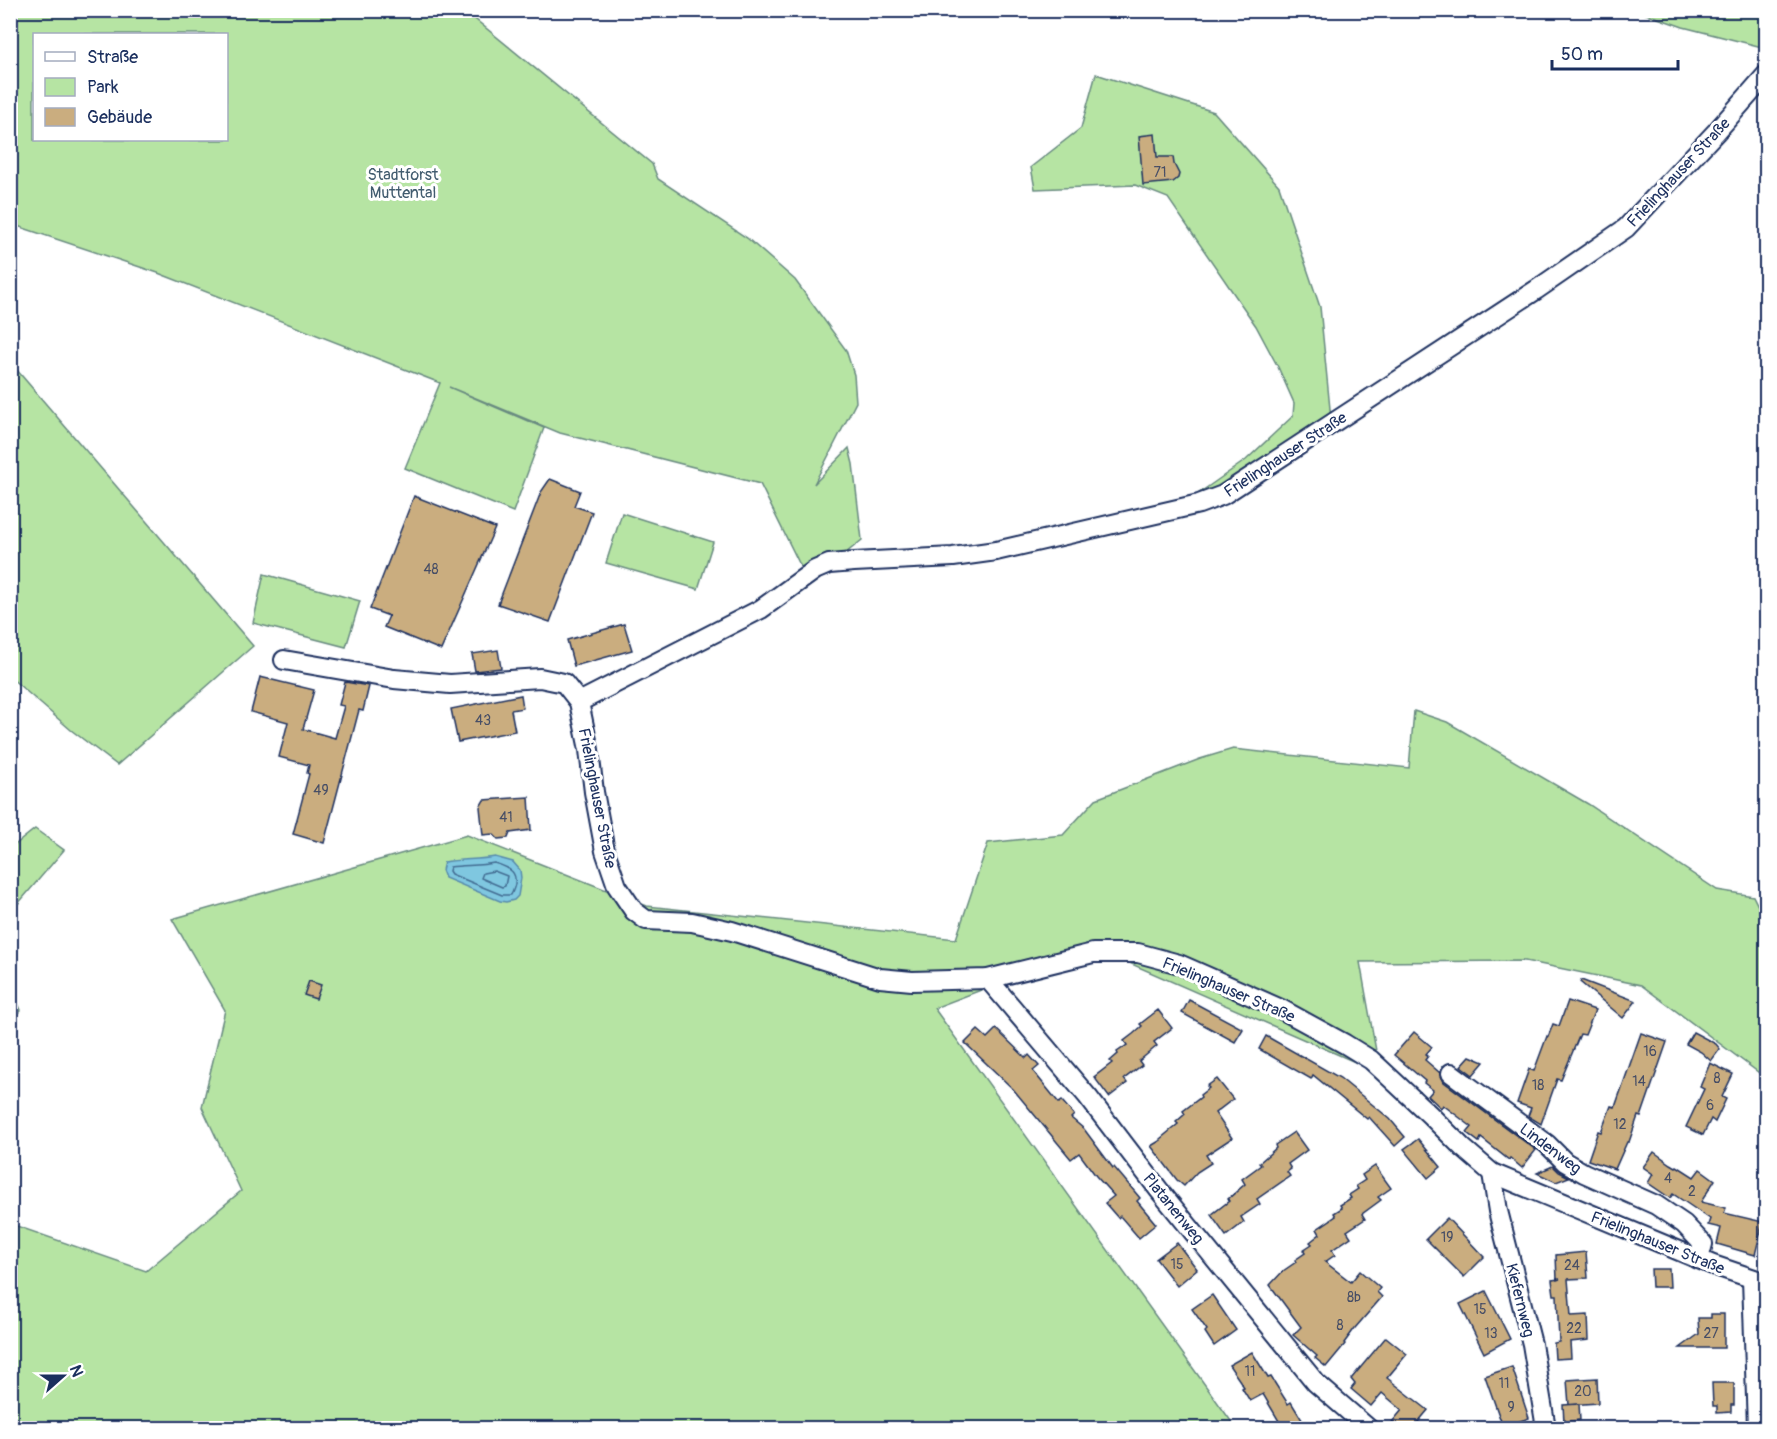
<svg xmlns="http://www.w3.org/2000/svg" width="1777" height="1439" font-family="Pangolin,sans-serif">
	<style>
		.green { fill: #b6e4a3; stroke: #688a80; stroke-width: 1.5; fill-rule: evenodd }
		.water { fill: #7fc7e0; stroke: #578aac; stroke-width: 1.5 }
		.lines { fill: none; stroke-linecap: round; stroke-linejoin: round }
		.shore { stroke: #436c92; stroke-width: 1.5 }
		.building { fill: #caad7f; stroke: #1b2f5e; stroke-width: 1.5 }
		.street-casing { stroke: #1b2f5e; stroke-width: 22 }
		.street { stroke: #fff; stroke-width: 18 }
		.labels { text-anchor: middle; stroke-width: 6; stroke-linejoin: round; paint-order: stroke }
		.number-label { font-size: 14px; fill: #474e66 }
		.street-label { font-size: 16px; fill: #1b2f5e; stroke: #fff }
		.park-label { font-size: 16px; fill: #425c6f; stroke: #fff }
	</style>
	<rect width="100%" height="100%" fill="#fff"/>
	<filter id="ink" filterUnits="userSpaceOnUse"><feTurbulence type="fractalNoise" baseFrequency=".0167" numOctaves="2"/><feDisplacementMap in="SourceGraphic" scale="12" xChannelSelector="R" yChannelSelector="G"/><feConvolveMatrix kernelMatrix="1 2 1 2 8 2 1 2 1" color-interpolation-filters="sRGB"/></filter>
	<g filter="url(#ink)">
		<g class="green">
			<path d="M11 11H465L652 164 658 179 747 238 795 280 846 350 854 375 856 402 814 484 849 448 853 464 862 540 841 557 804 573 760 484 560 433 449 387 544 428 513 512 405 468 440 383 158 273 11 224ZM34 34H226V140H34Z"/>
			<polygon points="1638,11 1766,11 1766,48 1683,27"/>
			<polygon points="1096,74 1214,112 1279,186 1320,307 1331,419 1230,483 1189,500 1246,460 1293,416 1294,403 1278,367 1256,326 1168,198 1135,185 1035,189 1031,167 1081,128"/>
			<polygon points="10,362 253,646 117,765 71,730 11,678"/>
			<polygon points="622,513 713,542 698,589 606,563"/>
			<polygon points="264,574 360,601 346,647 253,623"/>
			<polygon points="1414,711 1447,722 1588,804 1717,890 1753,896 1766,922 1766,1078 1641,985 1525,961 1360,962 1380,1073 1093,947 934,1008 1236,1428 11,1428 11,1224 146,1271 241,1191 202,1107 225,1010 172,919 467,835 647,906 956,939 988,843 1063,835 1096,799 1200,759 1233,749 1409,768"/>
			<polygon points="35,829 64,850 11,912 11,848"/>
			<polygon points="10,986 21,1010 11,1019 10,1019"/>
		</g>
		<path class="water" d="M495 857 513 862 520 870 521 878 518 896 514 900 506 902 500 901 445 878 442 870 444 862C461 859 478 860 495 857Z"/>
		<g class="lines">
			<g class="shore">
				<path d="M494 863C513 868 521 875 511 895H502L451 874 449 871 450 867C465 865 480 866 494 863Z"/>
				<polygon points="494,871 507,876 505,886 502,887 481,878 483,873"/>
			</g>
		</g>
		<g class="building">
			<polygon points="1155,134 1157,157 1173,157 1174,164 1179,174 1178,178 1173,182 1143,185 1139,136"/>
			<polygon points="550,479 580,491 574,506 592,512 550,622 498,604 541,492"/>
			<polygon points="414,496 495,528 441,650 384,627 389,616 370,609"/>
			<polygon points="624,624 632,650 574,666 567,640"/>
			<polygon points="498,650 501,668 475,671 472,654"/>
			<polygon points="260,677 314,690 303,729 335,738 344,706 339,705 345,682 369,686 363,711 359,710 324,843 293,834 309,774 307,773 309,765 279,757 288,722 251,712"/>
			<polygon points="521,695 523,708 511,710 515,731 458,742 451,709"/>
			<polygon points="529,797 531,830 510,833 508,838 498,839 493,834 483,835 480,807 484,800"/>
			<polygon points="1581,980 1636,1001 1623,1018 1580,982"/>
			<polygon points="309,981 321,985 316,999 304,995"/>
			<polygon points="1189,1000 1243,1029 1235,1042 1182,1013"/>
			<polygon points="1568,1001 1595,1010 1585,1035 1580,1034 1561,1080 1557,1079 1541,1124 1528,1116 1531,1108 1517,1103 1529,1069 1534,1071 1547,1036 1548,1037 1553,1024 1559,1026"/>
			<polygon points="1158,1010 1172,1028 1154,1042 1157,1046 1139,1061 1142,1065 1124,1079 1127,1083 1109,1097 1094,1077 1112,1063 1110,1061 1118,1054 1117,1052 1127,1045 1124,1041 1133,1034 1142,1026 1140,1024"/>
			<polygon points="996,1029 1026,1058 1029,1055 1039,1066 1033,1071 1059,1103 1062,1101 1074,1115 1071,1118 1084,1129 1113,1168 1114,1167 1140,1198 1137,1201 1156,1224 1139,1238 1120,1216 1118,1218 1105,1203 1114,1196 1096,1176 1079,1153 1071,1159 1013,1089 965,1043 978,1030 987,1038"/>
			<polygon points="1414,1032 1432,1047 1426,1054 1428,1056 1425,1060 1440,1073 1444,1082 1536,1150 1522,1168 1510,1158 1509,1160 1481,1138 1479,1142 1467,1133 1472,1127 1443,1105 1441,1108 1428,1096 1433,1090 1424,1083 1425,1081 1394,1055"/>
			<polygon points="1693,1032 1716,1044 1720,1049 1711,1061 1701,1052 1686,1044"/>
			<polygon points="1641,1033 1667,1042 1641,1117 1638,1116 1629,1142 1627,1142 1615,1169 1588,1160 1598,1131 1601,1132 1611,1106 1615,1107"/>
			<polygon points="1266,1036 1340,1078 1390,1119 1405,1137 1395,1146 1369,1117 1367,1119 1313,1075 1311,1079 1259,1049"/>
			<polygon points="1470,1056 1484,1062 1473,1075 1461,1066"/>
			<polygon points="1710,1063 1733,1074 1722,1097 1726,1099 1715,1122 1711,1119 1703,1135 1686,1127 1704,1089 1700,1087"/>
			<polygon points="1217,1079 1233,1099 1215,1113 1232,1138 1206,1155 1211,1163 1197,1172 1184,1186 1177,1180 1151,1146 1161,1140 1160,1139 1178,1124 1176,1122 1185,1114 1183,1111 1201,1097 1200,1095 1209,1088 1207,1086"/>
			<polygon points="1294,1132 1307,1150 1288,1164 1291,1169 1287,1172 1290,1176 1257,1199 1260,1204 1241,1217 1244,1222 1226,1236 1211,1215 1229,1201 1228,1199 1245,1184 1242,1179 1261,1165 1259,1163 1276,1148 1275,1145"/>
			<polygon points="1418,1139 1441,1167 1428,1178 1404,1149"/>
			<polygon points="1654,1152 1671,1164 1676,1167 1677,1166 1694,1177 1700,1169 1715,1180 1701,1202 1726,1208 1724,1213 1763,1222 1755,1255 1717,1244 1721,1228 1708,1225 1710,1219 1685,1202 1673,1194 1670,1198 1648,1183 1653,1174 1643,1167"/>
			<polygon points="1375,1166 1391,1188 1378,1197 1381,1200 1362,1214 1365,1219 1347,1231 1351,1237 1332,1250 1335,1255 1325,1262 1351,1282 1360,1271 1380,1288 1377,1292 1382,1297 1355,1328 1344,1343 1345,1344 1326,1367 1315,1358 1317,1356 1293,1335 1301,1327 1270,1285 1283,1271 1296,1262 1295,1260 1305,1253 1303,1250 1312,1244 1310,1242 1320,1234 1317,1229 1336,1216 1334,1213 1342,1208 1340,1205 1351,1198 1349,1195 1358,1189 1356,1186 1365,1180 1362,1175"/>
			<polygon points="1553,1166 1559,1172 1569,1177 1556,1182 1537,1173"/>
			<polygon points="1447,1218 1484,1257 1464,1277 1426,1239"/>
			<polygon points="1177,1243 1197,1269 1177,1286 1156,1259"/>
			<polygon points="1586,1252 1588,1278 1568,1279 1571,1316 1588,1315 1589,1340 1570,1342 1571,1358 1555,1359 1554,1343 1559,1342 1557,1295 1554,1295 1552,1280 1560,1279 1557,1280 1556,1255"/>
			<polygon points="1651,1269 1669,1269 1670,1287 1652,1287"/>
			<polygon points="1486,1291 1510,1339 1484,1353 1460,1304"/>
			<polygon points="1212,1295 1236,1330 1214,1346 1205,1332 1207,1330 1192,1309"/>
			<polygon points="1711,1314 1724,1314 1724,1348 1680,1348 1699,1334 1698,1318 1711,1318"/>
			<polygon points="1386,1337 1407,1354 1387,1378 1428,1410 1413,1428 1400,1428 1392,1422 1402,1410 1382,1393 1371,1406 1351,1389 1355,1384 1351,1379"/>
			<polygon points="1252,1352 1268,1378 1271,1377 1288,1404 1291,1402 1307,1428 1283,1428 1263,1394 1250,1401 1242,1388 1244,1387 1229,1365"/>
			<polygon points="1512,1367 1529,1418 1503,1427 1485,1376"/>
			<polygon points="1597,1378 1598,1403 1569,1405 1567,1380"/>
			<polygon points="1712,1383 1734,1383 1734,1405 1731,1405 1731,1412 1717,1413 1717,1406 1713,1406"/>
			<polygon points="1579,1404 1580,1420 1564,1422 1563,1405"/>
		</g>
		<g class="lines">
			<defs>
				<g id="street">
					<polyline points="284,660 394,679 450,684 540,678 564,683 579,702 589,750 594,792 605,851 617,886 634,911 646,920 692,922 732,931 880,978 912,981 988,979 1093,953 1138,953 1179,964 1281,1009 1345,1044 1371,1060 1430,1115 1463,1148 1492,1173 1713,1265 1766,1283"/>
					<polyline points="579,702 761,609 815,570 829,564 854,562 953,557 996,551 1199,504 1223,495 1536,290 1626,228 1716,132 1766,75"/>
					<polyline points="988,979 1088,1097 1159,1190 1316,1383 1368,1428"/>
					<polyline points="1451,1073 1547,1144 1565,1162 1584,1173 1656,1205 1684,1224 1703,1244 1699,1259"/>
					<polyline points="1492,1173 1498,1211 1532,1344 1546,1428"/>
					<polyline points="1752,1279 1757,1428"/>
				</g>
			</defs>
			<use href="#street" class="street-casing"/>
			<use href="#street" class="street"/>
		</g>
	</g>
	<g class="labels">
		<g class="number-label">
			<text x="1160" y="177">71</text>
			<text x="431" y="574">48</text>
			<text x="483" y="725">43</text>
			<text x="321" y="795">49</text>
			<text x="506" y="822">41</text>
			<text x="1650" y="1056">16</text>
			<text x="1717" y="1083">8</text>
			<text x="1639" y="1086">14</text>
			<text x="1538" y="1090">18</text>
			<text x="1710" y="1110">6</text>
			<text x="1620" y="1129">12</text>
			<text x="1668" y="1183">4</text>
			<text x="1692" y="1196">2</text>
			<text x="1447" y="1242">19</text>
			<text x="1177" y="1269">15</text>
			<text x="1572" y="1270">24</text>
			<text x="1354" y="1302">8b</text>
			<text x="1480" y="1314">15</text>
			<text x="1340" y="1330">8</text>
			<text x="1574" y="1333">22</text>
			<text x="1491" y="1338">13</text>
			<text x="1711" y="1338">27</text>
			<text x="1250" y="1376">11</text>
			<text x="1504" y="1388">11</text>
			<text x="1583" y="1396">20</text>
			<text x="1511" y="1412">9</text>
		</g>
		<g class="street-label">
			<text transform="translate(1678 172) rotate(-47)" y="6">Frielinghauser Straße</text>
			<text transform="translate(1285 454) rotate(-33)" y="6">Frielinghauser Straße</text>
			<text transform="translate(598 798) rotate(79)" y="6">Frielinghauser Straße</text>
			<text transform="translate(1229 989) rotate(23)" y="6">Frielinghauser Straße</text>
			<text transform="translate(1551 1148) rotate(37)" y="6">Lindenweg</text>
			<text transform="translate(1174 1208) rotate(51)" y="6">Platanenweg</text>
			<text transform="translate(1658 1242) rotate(22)" y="6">Frielinghauser Straße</text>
			<text transform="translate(1521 1300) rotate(76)" y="6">Kiefernweg</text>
		</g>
		<g class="park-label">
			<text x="403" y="180">Stadtforst<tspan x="403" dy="18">Muttental</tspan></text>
		</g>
	</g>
	<rect width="1777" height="1439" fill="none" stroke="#fff" stroke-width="36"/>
	<rect x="18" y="18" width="1741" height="1403" fill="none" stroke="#1b2f5e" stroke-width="2" filter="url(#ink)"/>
	<rect x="33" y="33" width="195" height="108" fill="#ffffff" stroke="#a4acbf" stroke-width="1.5"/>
	<rect x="45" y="52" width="30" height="9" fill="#ffffff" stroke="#a4acbf" stroke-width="1.5"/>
	<text x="87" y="63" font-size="18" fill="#1b2f5e">Straße</text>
	<rect x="45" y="78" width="30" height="18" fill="#b6e4a3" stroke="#a4acbf" stroke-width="1.5"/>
	<text x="87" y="93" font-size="18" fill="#1b2f5e">Park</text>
	<rect x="45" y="108" width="30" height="18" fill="#caad7f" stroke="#a4acbf" stroke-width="1.5"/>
	<text x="87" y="123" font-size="18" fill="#1b2f5e">Gebäude</text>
	<g transform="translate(63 1376) rotate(69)" stroke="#ffffff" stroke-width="4.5" paint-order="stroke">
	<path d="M0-4.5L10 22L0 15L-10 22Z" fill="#1b2f5e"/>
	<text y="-9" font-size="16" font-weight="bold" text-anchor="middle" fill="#1b2f5e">N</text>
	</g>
	<path d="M1552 60v9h126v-9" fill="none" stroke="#1b2f5e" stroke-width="3"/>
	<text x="1561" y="60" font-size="18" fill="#1b2f5e" stroke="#ffffff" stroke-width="4.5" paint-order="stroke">50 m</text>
</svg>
